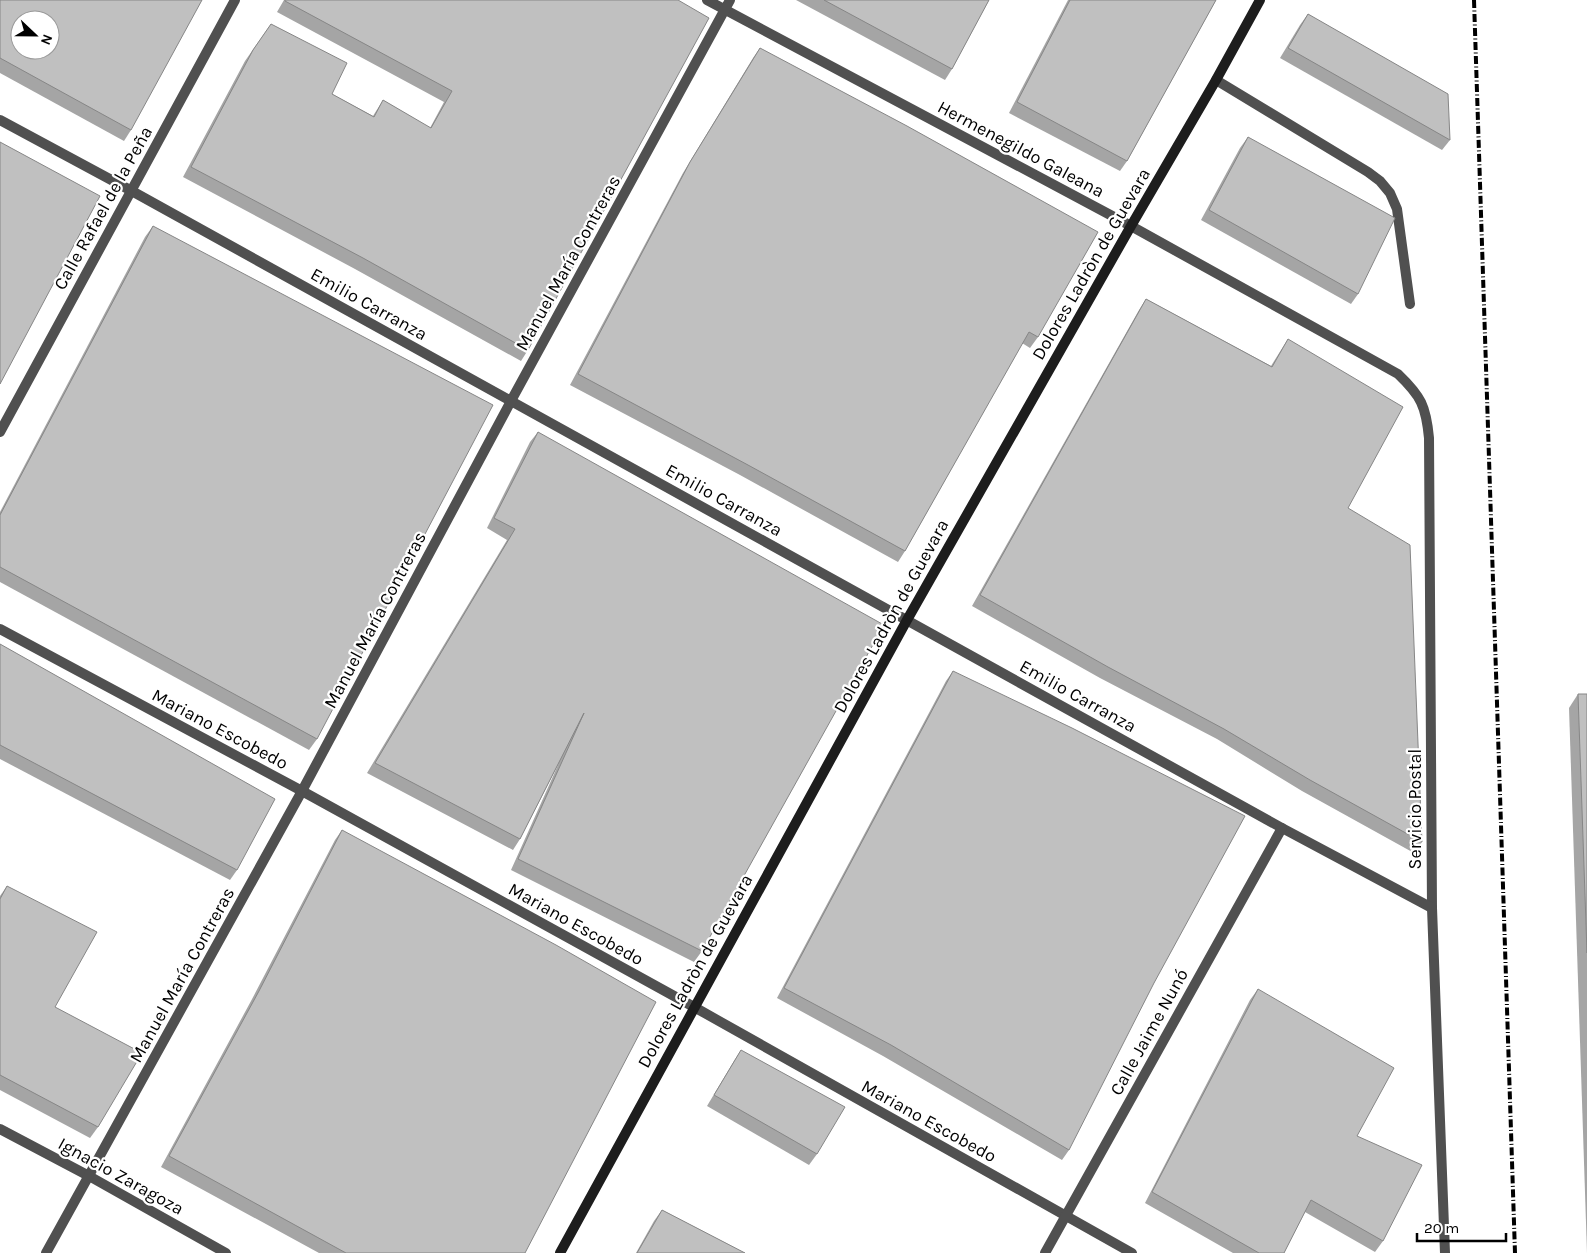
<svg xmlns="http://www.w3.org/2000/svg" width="1587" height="1253" font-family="Karla,sans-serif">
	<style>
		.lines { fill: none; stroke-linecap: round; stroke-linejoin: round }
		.lane { stroke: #505050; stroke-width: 10 }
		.street { stroke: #505050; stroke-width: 10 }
		.secondary { stroke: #1d1d1d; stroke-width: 10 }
		.rail { stroke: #000; stroke-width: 4; stroke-dasharray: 8 2.5 1 2.5; stroke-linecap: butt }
		.wall { fill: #a5a5a5 }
		.building { fill: #c0c0c0; stroke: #868686; fill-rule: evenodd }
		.labels { text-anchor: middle; stroke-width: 4.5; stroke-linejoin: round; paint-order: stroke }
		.street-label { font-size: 18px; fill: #000; stroke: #fff }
	</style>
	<rect width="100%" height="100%" fill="#fff"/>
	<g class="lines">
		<polyline class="lane" points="1216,80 1368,172 1380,181 1390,193 1397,209 1410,304"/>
		<g class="street">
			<path d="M707 0 1131 226 1398 374C1421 396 1426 406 1429 438L1432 908 1445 1253"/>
			<polyline points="0,120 130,190 1282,828 1432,908"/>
			<polyline points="0,432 235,0"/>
			<polyline points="0,629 302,791 694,1007 1132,1253"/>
			<polyline points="0,1129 89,1176 226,1253"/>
			<polyline points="46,1253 302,791 511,401 730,0"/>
			<polyline points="1045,1253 1282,828"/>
		</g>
		<polyline class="secondary" points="560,1253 907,620 1131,226 1216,80 1260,0"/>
		<polyline class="rail" points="1474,0 1515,1253"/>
	</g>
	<g class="wall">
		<polygon points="0,0 131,130 124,141 0,73"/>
		<polygon points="284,0 678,0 528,350 521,361 355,269 183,177 245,61 271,24 332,94 373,116 383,100 430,128 444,102 277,12"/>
		<polygon points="796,0 989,0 952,69 945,80"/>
		<polygon points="1068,0 1216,0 1127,161 1120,171 1009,113"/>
		<polygon points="1308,14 1450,140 1442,150 1280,58 1300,25"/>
		<polygon points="760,48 1038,337 1030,348 1022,343 905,551 898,562 740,475 570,385 683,173 753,58"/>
		<polygon points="1248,137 1358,294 1351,304 1201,220 1240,148"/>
		<polygon points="153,226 317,739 309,750 0,582 0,512 145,237"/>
		<polygon points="1146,299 1271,366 1281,350 1288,339 1348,508 1422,842 1414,853 1302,791 1217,739 1100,678 972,606 1139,310"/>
		<polygon points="538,432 702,951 694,962 511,870 559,763 520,839 513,850 367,773 507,540 487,528 530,442"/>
		<polygon points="0,644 237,870 230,880 0,759"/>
		<polygon points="953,671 1069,1150 1062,1160 883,1056 777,998 946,681"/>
		<polygon points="1578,694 1587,694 1587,1253 1569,708"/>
		<polygon points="342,830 525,1253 319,1253 161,1167 251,1001 335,840"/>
		<polygon points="7,886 55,1007 98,1127 90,1138 0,1090 0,896"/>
		<polygon points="1258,989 1357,1136 1383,1241 1375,1252 1305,1212 1284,1253 1233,1253 1145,1203 1250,1000"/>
		<polygon points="741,1050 817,1154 809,1165 707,1106 734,1061"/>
		<polygon points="662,1210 745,1253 636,1253 654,1221"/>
	</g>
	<g class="building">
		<path d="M0 0H202L131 130 0 58ZM20 20H50V50H20Z"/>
		<polygon points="285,0 678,0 709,18 528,350 363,258 191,167 253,50 271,24 347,63 332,94 374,117 383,100 431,128 452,91 285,1"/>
		<polygon points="824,0 989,0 952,69"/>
		<polygon points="1070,0 1216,0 1127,161 1017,102"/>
		<polygon points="1308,14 1448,94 1450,140 1288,48"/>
		<polygon points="760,48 907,126 1098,232 1038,337 1029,332 905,551 748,465 578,374 690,162"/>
		<polygon points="1248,137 1395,218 1358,294 1209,210"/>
		<polygon points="0,142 100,196 0,384"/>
		<polygon points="153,226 493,405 317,739 0,567 0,515"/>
		<polygon points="1146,299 1272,367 1288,339 1403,407 1348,508 1410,545 1422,842 1310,780 1224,729 1108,667 980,595"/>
		<polygon points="538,432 884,625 702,951 518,859 584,713 520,839 375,763 515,529 494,518"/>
		<polygon points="0,644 275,799 237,870 0,745"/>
		<polygon points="953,671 1072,728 1245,816 1154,983 1069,1150 891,1045 784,988"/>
		<polygon points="1578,694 1587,694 1587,953"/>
		<polygon points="342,830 556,945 656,1002 525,1253 346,1253 169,1156 259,991"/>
		<polygon points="7,886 97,932 55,1007 142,1053 98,1127 0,1075 0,899"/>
		<polygon points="1258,989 1394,1068 1357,1136 1422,1165 1383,1241 1311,1200 1284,1253 1259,1253 1152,1192"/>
		<polygon points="741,1050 845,1107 817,1154 714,1095"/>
		<polygon points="662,1210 745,1253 637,1253"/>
	</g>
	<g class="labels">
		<g class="street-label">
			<text transform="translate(1021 149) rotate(28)" y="6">Hermenegildo Galeana</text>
			<text transform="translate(103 208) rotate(-61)" y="6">Calle Rafael de la Peña</text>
			<text transform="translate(568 263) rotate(-61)" y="6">Manuel María Contreras</text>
			<text transform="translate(1091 264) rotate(-60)" y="6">Dolores Ladròn de Guevara</text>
			<text transform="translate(369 304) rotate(29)" y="6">Emilio Carranza</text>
			<text transform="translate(724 500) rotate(29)" y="6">Emilio Carranza</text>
			<text transform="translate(891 616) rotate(-61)" y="6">Dolores Ladròn de Guevara</text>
			<text transform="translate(375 620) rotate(-62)" y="6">Manuel María Contreras</text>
			<text transform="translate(1078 696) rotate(29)" y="6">Emilio Carranza</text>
			<text transform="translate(220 729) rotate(28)" y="6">Mariano Escobedo</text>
			<text transform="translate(1415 809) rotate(-90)" y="6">Servicio Postal</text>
			<text transform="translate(576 924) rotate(29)" y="6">Mariano Escobedo</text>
			<text transform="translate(695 971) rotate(-61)" y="6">Dolores Ladròn de Guevara</text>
			<text transform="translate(182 975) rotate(-61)" y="6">Manuel María Contreras</text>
			<text transform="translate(1149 1032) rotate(-61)" y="6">Calle Jaime Nunó</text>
			<text transform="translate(929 1121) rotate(29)" y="6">Mariano Escobedo</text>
			<text transform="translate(121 1176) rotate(29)" y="6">Ignacio Zaragoza</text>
		</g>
	</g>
	<g transform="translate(35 35) rotate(112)"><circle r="24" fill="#ffffff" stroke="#999999"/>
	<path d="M0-4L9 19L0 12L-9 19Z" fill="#000000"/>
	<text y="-8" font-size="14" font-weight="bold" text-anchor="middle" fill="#000000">N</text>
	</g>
	<path d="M1417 1233v8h89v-8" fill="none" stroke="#000000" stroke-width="2.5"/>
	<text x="1424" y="1233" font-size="15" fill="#000000" stroke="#ffffff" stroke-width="4" paint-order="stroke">20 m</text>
</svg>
